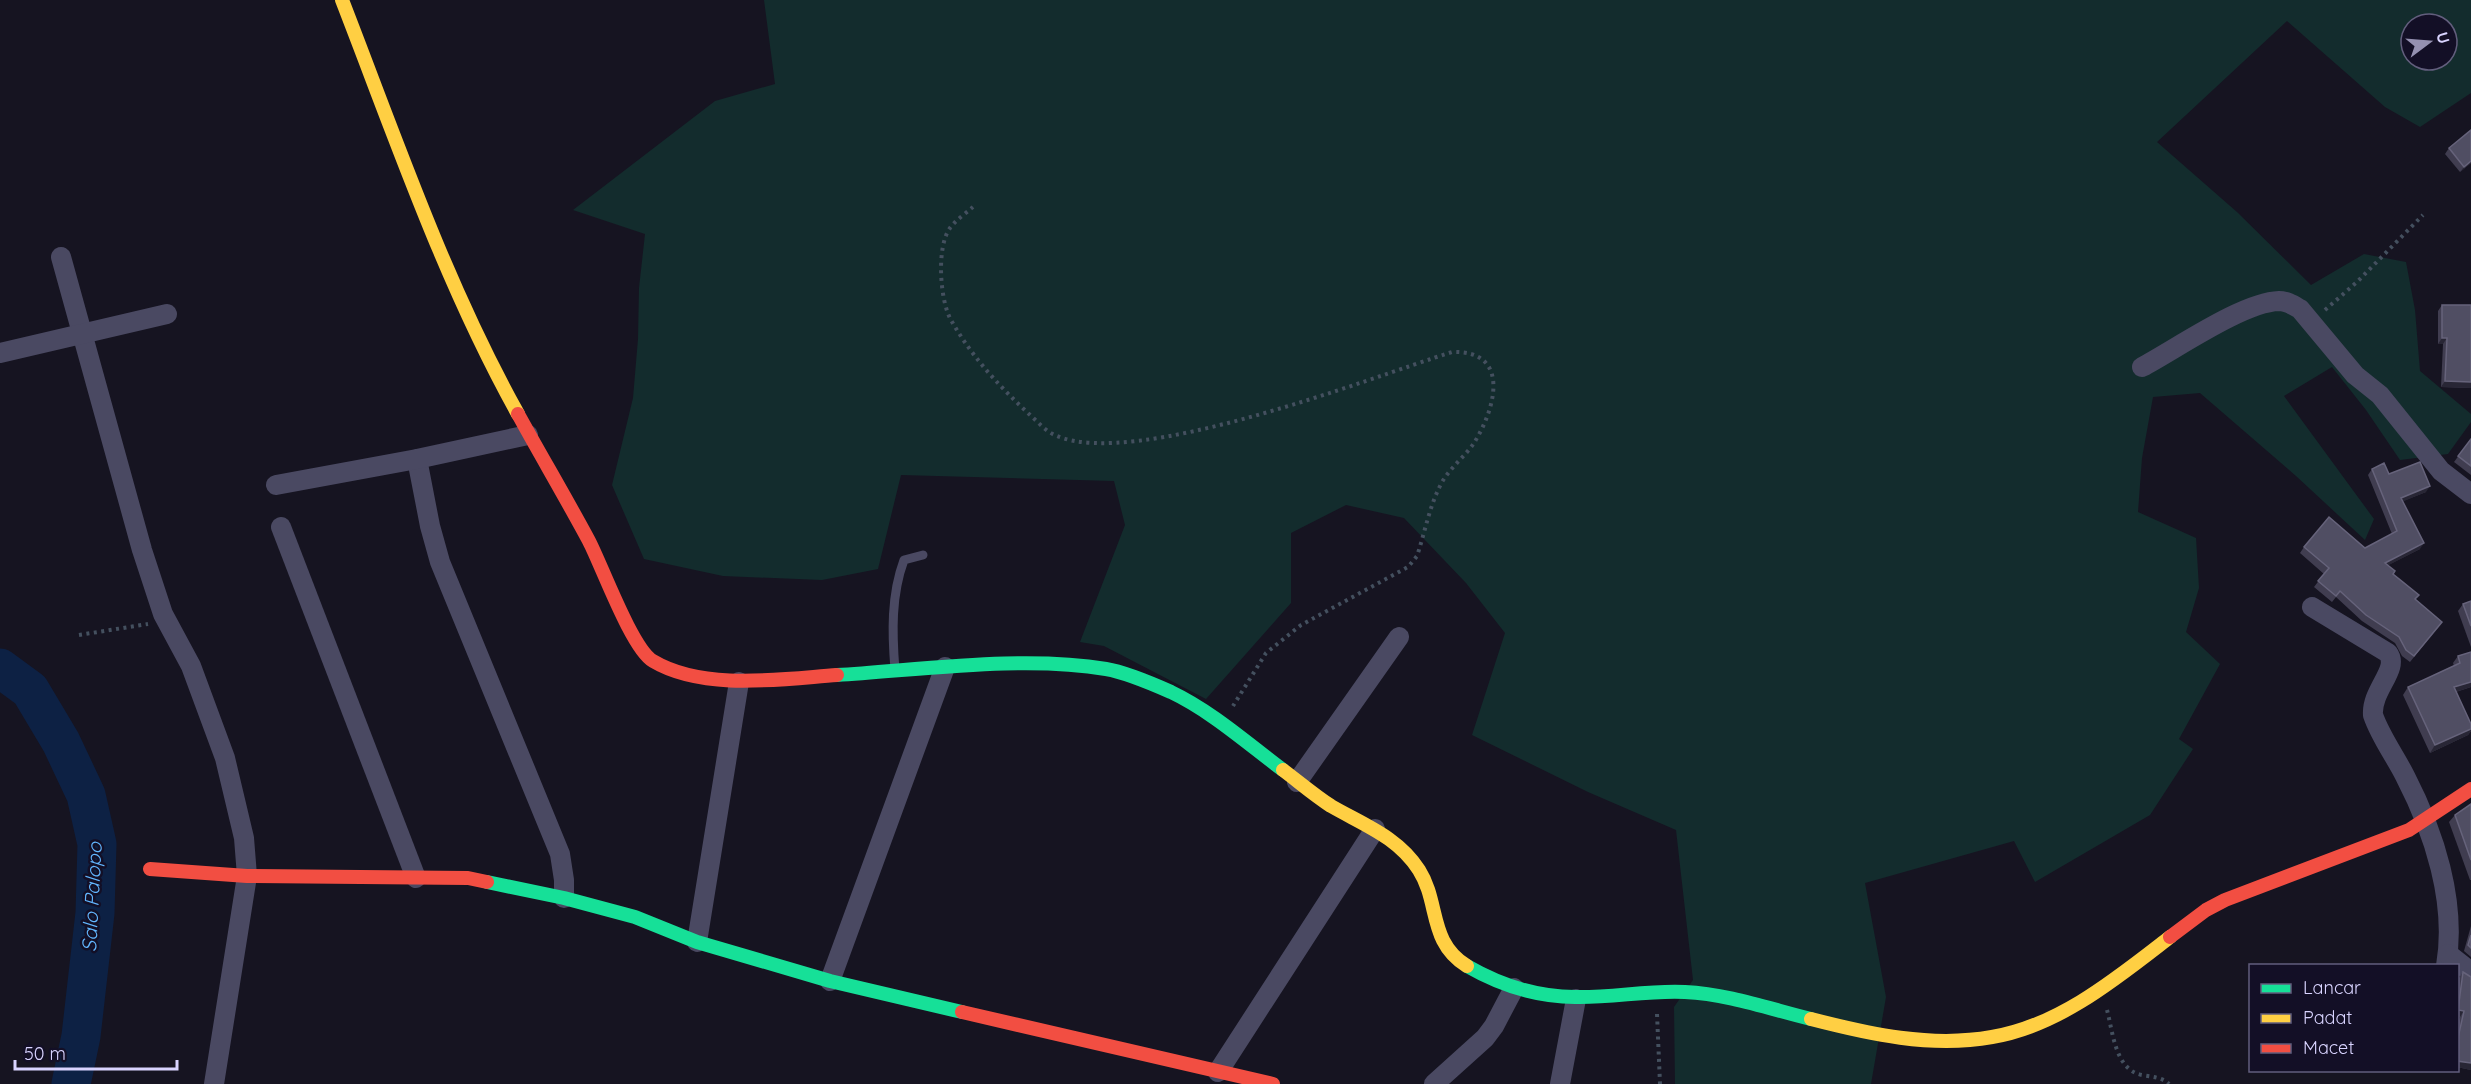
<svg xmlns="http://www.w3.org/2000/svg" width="2471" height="1084" font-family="Quicksand,sans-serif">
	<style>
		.green { fill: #132c2d; fill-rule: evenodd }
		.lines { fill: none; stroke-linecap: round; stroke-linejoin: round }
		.river { stroke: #0d2144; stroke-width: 39 }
		.path { stroke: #44505f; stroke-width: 4; stroke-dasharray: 3 4.5; stroke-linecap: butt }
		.lane { stroke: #4a4962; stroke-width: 9 }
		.street { stroke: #4a4962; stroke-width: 20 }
		.fast { stroke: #16e098; stroke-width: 14 }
		.slow { stroke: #ffcf43; stroke-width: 14 }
		.jam { stroke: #f24e42; stroke-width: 14 }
		.wall { fill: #403d50 }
		.shaded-wall { fill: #282635 }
		.building { fill: #504e63; stroke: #66637b; stroke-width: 1.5 }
		.labels { text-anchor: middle; stroke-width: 5; stroke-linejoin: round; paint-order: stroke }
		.water-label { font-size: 20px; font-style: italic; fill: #62b6ff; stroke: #130f26 }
	</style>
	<rect width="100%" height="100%" fill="#161421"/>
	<path class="green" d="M764 0H2471V93L2420 127 2385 107 2287 21 2157 142 2237 212 2311 285 2364 254 2406 262 2415 310 2420 371 2471 414V422L2448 454 2400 460 2366 410 2332 367 2284 396 2374 519 2365 540 2296 476 2200 393 2153 397 2142 458 2138 512 2196 538 2199 588 2186 632 2220 664 2179 739 2193 749 2150 815 2035 882 2014 841 1865 883 1886 997 1871 1084H1675L1674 1007 1693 980 1676 830 1588 792 1472 735 1505 633 1466 583 1404 518 1346 505 1291 533V603L1206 699 1104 646 1080 642 1125 525 1114 481 901 475 878 569 822 580 723 576 644 559 612 485 633 398 638 339 639 288 645 234 573 210 715 101 775 84ZM2411 24H2447V60H2411Z"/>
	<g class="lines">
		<polyline class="river" points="0,668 30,690 61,742 86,795 97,844 95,913 81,1036 71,1084"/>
		<g class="path">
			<path d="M973 207C966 213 956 220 950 228 936 247 940 301 951 320 972 357 998 385 1029 414 1037 421 1046 432 1057 436 1136 469 1367 379 1452 352 1511 350 1496 408 1474 443 1464 458 1448 469 1440 486 1429 508 1425 532 1417 556L1408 567 1301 625 1266 653 1233 706"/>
			<polyline points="2325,310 2357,282 2423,215"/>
			<polyline points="79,635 148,624"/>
			<path d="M2107 1010C2113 1032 2115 1070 2142 1075 2152 1077 2162 1077 2169 1084"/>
			<polyline points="1657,1014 1660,1084"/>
		</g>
		<path class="lane" d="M895 670C892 633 891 595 904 560L923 555"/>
		<g class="street">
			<polyline points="61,257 142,550 163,614 191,666 225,758 244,838 247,876 214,1084"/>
			<polyline points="0,353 167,314"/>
			<path d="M2142 367C2176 349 2243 302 2279 301 2287 301 2293 305 2300 309L2355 375 2380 395 2441 471 2471 494"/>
			<polyline points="417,459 430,526 440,562 560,854 564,880 564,898"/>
			<polyline points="276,485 417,459 528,435"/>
			<polyline points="281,527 416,878"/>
			<path d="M2312 607 2388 653C2400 669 2371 690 2373 715 2380 736 2395 756 2405 776 2434 832 2457 902 2446 966"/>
			<polyline points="1297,782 1399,637"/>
			<polyline points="697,942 739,682"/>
			<polyline points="2448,954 2471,972"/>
			<polyline points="830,981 945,667"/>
			<polyline points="1218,1072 1375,829"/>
			<polyline points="1434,1084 1485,1038 1494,1026 1514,988"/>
			<polyline points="1560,1084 1576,999"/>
		</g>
		<g class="fast">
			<path d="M837 675C920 670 1024 655 1106 669 1124 672 1153 684 1171 692 1211 711 1247 743 1283 770"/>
			<polyline points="487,882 564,898 635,917 697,942 830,981 962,1012"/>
			<path d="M1467 966C1500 985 1537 997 1575 997 1612 998 1648 990 1685 992 1728 994 1770 1009 1811 1019"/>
		</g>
		<g class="slow">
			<path d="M342 0C396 139 445 283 518 414"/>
			<path d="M1283 770C1299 782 1314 795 1331 806 1364 825 1398 837 1419 870 1440 903 1428 942 1467 966"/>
			<path d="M1811 1019C1869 1034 1931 1048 1992 1037 2059 1026 2117 978 2170 937"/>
		</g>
		<g class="jam">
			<path d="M518 414C541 456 566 498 589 541 602 566 632 649 653 661 703 691 781 679 837 675"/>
			<polyline points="150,869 247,876 468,878 487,882"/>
			<polyline points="2170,937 2206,910 2225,900 2409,830 2471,789"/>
			<polyline points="962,1012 1273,1084"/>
		</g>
	</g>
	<g class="wall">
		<polygon points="2449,148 2471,163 2460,172 2445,154"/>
		<polygon points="2442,305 2471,388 2441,387 2443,344 2438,344 2438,311"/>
		<polygon points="2471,439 2471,475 2454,462"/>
		<polygon points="2372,469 2389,474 2426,492 2403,501 2420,549 2388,565 2393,574 2415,600 2442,622 2410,662 2402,656 2395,643 2362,621 2336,597 2332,602 2314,587 2324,574 2300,553 2304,547 2365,548 2392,534 2368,475"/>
		<polygon points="2471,601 2471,647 2458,611 2463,604"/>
		<polygon points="2471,652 2471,687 2456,692 2471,724 2471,731 2468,735 2430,753 2403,695 2408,687 2454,666 2453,663 2458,656"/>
		<polygon points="2471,804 2471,880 2470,880 2449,822 2455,815"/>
		<polygon points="2471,926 2471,957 2464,951"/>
		<polygon points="2463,972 2471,977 2471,1070 2457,1067 2457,1028 2460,1017 2457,1017 2457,990 2459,978"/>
	</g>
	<g class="shaded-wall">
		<polygon points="2471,161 2471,163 2460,172 2464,167"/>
		<polygon points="2442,338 2447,338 2443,344 2438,344"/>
		<polygon points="2445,381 2471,382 2471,388 2441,387"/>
		<polygon points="2430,486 2426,492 2397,504 2401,498"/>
		<polygon points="2424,543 2420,549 2381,569 2385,563"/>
		<polygon points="2471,682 2471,687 2449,694 2454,687"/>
		<polygon points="2471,729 2471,731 2468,735 2430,753 2435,745"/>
		<polygon points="2458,1010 2464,1011 2460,1017 2457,1017"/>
		<polygon points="2457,1061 2471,1063 2471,1070 2457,1067"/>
	</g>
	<g class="building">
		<polygon points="2471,130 2471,161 2464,167 2449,148"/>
		<polygon points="2442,305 2471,305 2471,382 2445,381 2447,338 2442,338"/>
		<polygon points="2471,439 2471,466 2458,456"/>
		<polygon points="2420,462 2430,486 2401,498 2424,543 2385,563 2395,571 2393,574 2419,595 2415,599 2442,622 2414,656 2406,650 2399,637 2366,615 2340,591 2336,596 2318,581 2329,568 2304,547 2329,517 2365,548 2397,531 2372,469 2384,463 2389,474"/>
		<polygon points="2471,601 2471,626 2463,604"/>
		<polygon points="2471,652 2471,682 2454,687 2471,724 2471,729 2435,745 2408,687 2460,663 2458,656"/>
		<polygon points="2471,804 2471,860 2455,815"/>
		<polygon points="2471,935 2471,948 2468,945"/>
		<polygon points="2463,972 2471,977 2471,1063 2457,1061 2457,1042 2464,1011 2458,1010"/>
	</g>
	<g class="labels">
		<g class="water-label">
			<text transform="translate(92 897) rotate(-87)" y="7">Salo Palopo</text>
		</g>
	</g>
	<rect x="2249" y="964" width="210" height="108" fill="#130f26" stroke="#625e7d" stroke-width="1.5"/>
	<rect x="2261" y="984" width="30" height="9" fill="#16e098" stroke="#625e7d" stroke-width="1.5"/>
	<text x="2303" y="994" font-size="18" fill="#d9d4ff">Lancar</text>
	<rect x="2261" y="1014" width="30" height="9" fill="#ffcf43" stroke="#625e7d" stroke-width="1.5"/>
	<text x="2303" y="1024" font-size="18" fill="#d9d4ff">Padat</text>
	<rect x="2261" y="1044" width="30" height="9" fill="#f24e42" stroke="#625e7d" stroke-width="1.5"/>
	<text x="2303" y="1054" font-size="18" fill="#d9d4ff">Macet</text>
	<g transform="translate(2429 42) rotate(74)"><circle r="28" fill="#130f26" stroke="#625e7d" stroke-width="1.5"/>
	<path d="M0-4.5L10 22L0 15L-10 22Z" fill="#9591b1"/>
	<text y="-9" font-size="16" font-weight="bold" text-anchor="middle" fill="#d9d4ff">U</text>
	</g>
	<path d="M15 1060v9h162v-9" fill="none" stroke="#d9d4ff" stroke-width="3"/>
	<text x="24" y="1060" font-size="18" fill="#d9d4ff" stroke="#130f26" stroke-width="4.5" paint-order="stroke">50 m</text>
</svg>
